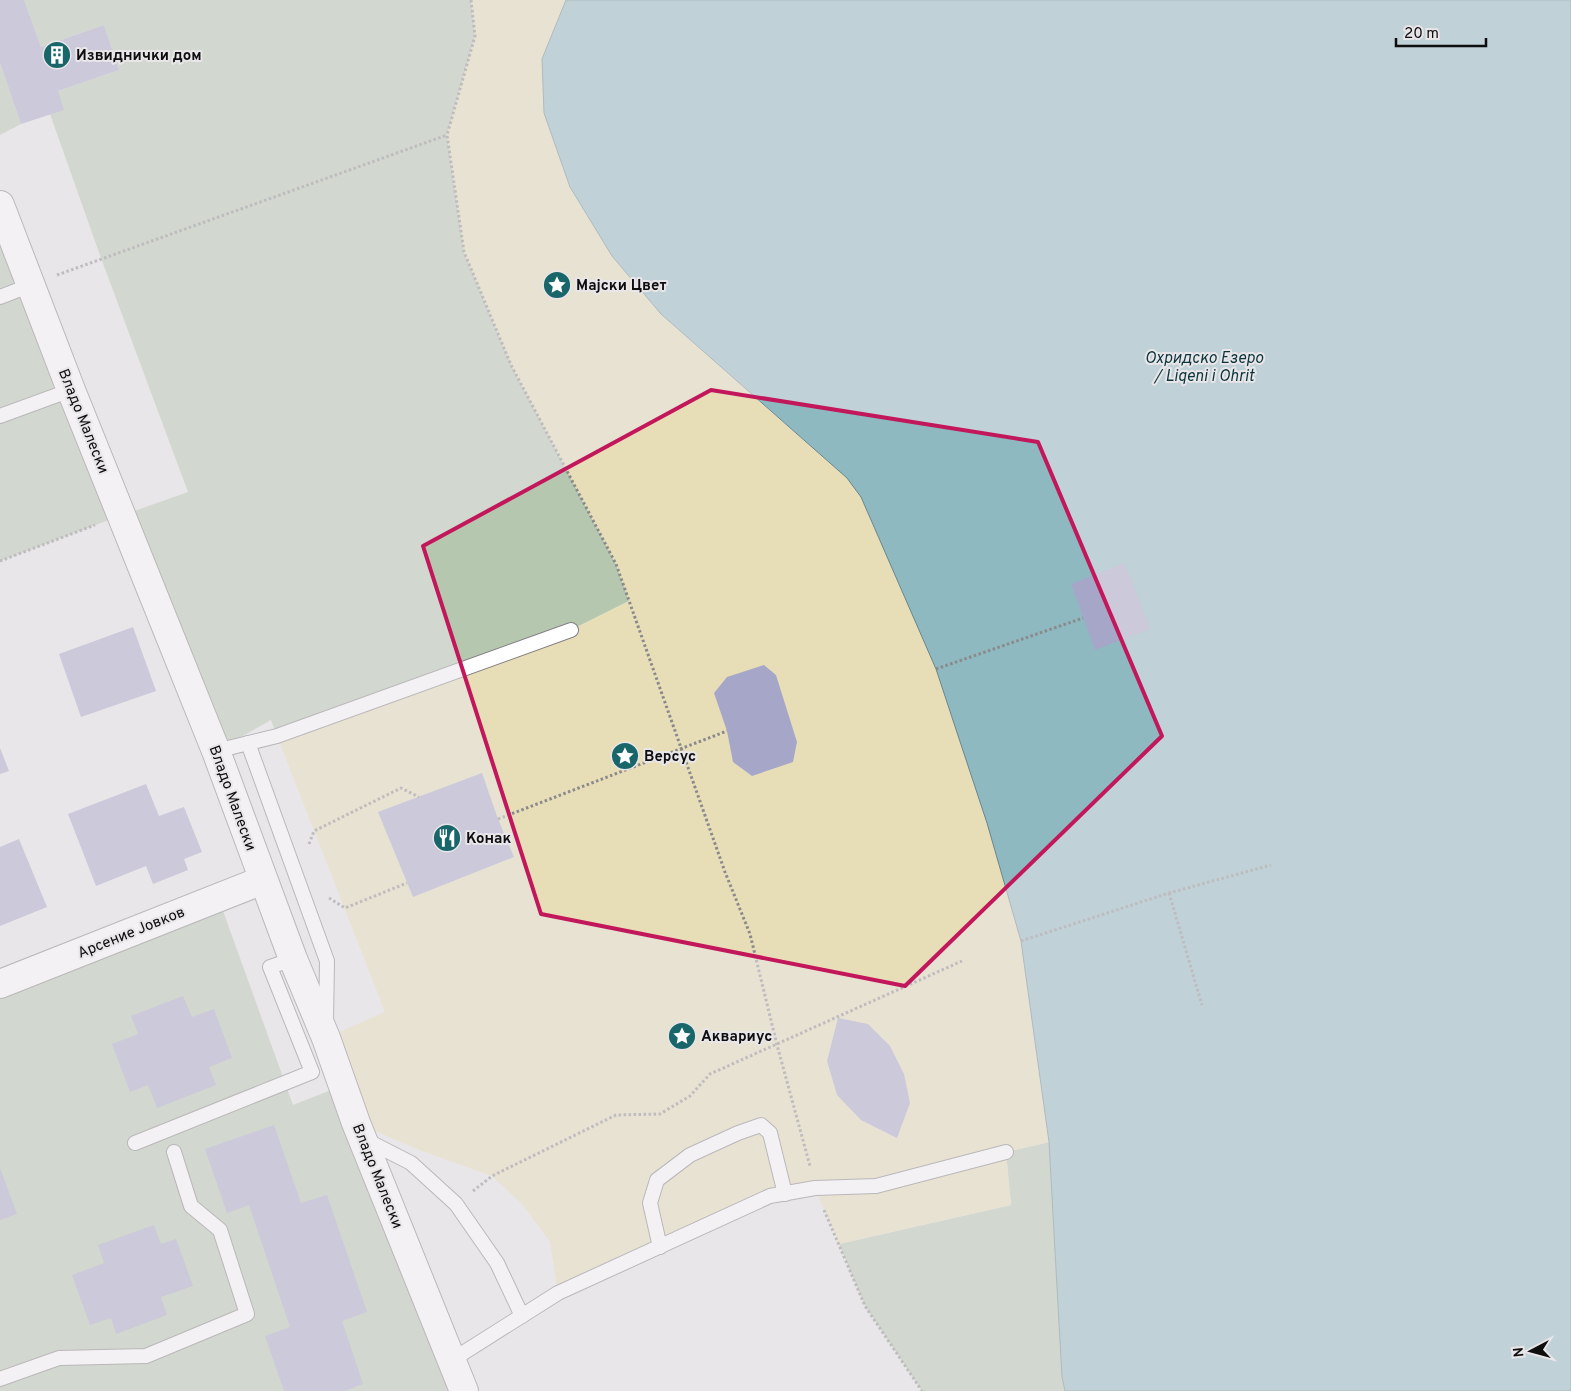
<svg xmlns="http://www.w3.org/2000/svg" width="1571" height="1391" font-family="Overpass,sans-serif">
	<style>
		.green { fill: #b5c7af }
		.sand { fill: #e7deb8 }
		.water { fill: #8eb9c1; stroke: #68868c }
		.building { fill: #a6a7c8 }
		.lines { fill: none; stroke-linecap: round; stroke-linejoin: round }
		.service-casing { stroke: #827f82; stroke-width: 16 }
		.minor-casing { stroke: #827f82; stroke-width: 30 }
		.secondary-casing { stroke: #827f82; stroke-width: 30 }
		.path { stroke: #8b898b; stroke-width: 3; stroke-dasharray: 2.5 2.5; stroke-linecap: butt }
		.service { stroke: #fff; stroke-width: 14 }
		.minor { stroke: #fff; stroke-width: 28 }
		.secondary { stroke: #fff; stroke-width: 28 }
		.marked { fill: none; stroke: #c2185b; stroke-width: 4; stroke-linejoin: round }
		.labels { text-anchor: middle; stroke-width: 4; stroke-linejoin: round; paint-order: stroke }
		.poi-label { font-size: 15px; font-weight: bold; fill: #0f0e0f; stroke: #e9e6e9; text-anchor: start }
		.street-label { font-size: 15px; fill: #0f0e0f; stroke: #e9e6e9 }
		.water-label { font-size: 16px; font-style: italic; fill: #0a353c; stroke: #e9e6e9 }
	</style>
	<rect width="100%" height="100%" fill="#e9e6e9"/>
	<g class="green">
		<polygon points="24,0 471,0 475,36 447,135 464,252 511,365 616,564 629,601 571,630 277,736 271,720 216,751 122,515 0,561 0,205 123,515 188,492 101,258 50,114 58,91 119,70 104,25 41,47"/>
		<polygon points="0,63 21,124 0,135"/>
		<polygon points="218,897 293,1105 344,1085 464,1391 0,1391 0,984"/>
		<polygon points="1049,1142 1571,1391 922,1391 865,1306 839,1244 1011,1205 1006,1152"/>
	</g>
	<polygon class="sand" points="471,0 566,0 542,59 755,398 847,478 861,497 936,669 987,823 1021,940 1049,1142 1006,1152 1011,1205 839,1244 815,1188 770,1196 558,1293 550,1242 523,1205 492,1176 422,1151 356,1123 326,1038 385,1012 277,736 571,630 629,601 616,564 511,365 464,252 447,135 475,36"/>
	<polygon class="water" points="566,0 1571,0 1571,1391 1065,1391 1062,1377 1049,1142 1021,941 987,823 936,669 861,497 847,478 661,314 612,256 570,187 544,113 542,59"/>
	<g class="building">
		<polygon points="0,0 24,0 41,47 104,25 119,70 58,91 64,110 21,124 0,63"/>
		<polygon points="1125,563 1150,629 1095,650 1071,584"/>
		<polygon points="133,627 156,691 81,717 59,654"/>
		<polygon points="764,665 776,675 797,742 793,762 752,776 733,762 727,731 714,693 727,677"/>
		<polygon points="0,748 9,771 0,774"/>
		<polygon points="482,773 498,819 514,857 413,897 378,812"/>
		<polygon points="146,784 159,816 184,807 202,852 184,859 188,870 153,884 146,866 96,886 68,814"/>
		<polygon points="19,839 47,907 0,926 0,847"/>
		<polygon points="183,996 192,1017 214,1009 232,1058 209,1067 216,1085 157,1108 148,1085 130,1092 112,1044 138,1034 131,1016"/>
		<polygon points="838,1018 868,1024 890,1046 904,1074 910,1103 897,1138 861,1120 837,1095 827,1061"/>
		<polygon points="274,1125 301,1203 327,1195 367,1312 342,1321 363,1384 345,1391 284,1391 265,1336 290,1327 249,1205 227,1213 205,1149"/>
		<polygon points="0,1168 17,1214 0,1220"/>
		<polygon points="154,1225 161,1244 176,1239 193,1286 161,1297 167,1315 116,1334 111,1318 90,1325 72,1275 104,1263 98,1245"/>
	</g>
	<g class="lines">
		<defs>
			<g id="service">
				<polyline points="0,297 31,285"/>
				<polyline points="0,416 71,390"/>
				<polyline points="248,743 327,961 326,1022"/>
				<polyline points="216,751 277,736 571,630"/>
				<polyline points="364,1139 411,1163 456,1204 497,1263 522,1316"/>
				<polyline points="135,1143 312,1072 270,967 293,959"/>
				<polyline points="660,1247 650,1203 657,1180 690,1155 738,1133 761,1125 770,1133 785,1194"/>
				<polyline points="452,1360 558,1293 770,1196 815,1188 876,1186 1006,1152"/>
				<polyline points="0,1379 59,1358 146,1356 247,1314 220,1230 191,1206 174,1152"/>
			</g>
			<polyline id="minor" points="0,984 263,880"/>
			<polyline id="secondary" points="0,205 71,390 216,751 293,959 326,1038 356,1123 464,1391"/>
		</defs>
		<use href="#service" class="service-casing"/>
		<use href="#minor" class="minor-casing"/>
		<use href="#secondary" class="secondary-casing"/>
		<g class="path">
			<polyline points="471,0 475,36 447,135 464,252 511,365 616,564 725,872 750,934 777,1045 810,1166"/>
			<polyline points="57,275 447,135"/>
			<polyline points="0,561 95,525"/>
			<polyline points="936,669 1083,618"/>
			<polyline points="498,819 727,731"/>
			<polyline points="309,844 314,831 401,788 419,797"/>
			<polyline points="1169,893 1202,1005"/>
			<polyline points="329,898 345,908 407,883"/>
			<polyline points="1021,941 1169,893 1271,865"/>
			<polyline points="473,1191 492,1176 616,1115 660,1114 690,1096 710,1074 962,961"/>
			<polyline points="824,1210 865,1306 922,1391"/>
		</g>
		<use href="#service" class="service"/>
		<use href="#minor" class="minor"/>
		<use href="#secondary" class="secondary"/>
	</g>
	<path d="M0 0H1571V1391H0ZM711 390 1038 442 1162 736 905 986 541 914 423 546Z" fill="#e9e6e9" fill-opacity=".55" fill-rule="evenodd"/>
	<path class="marked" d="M711 390 1038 442 1162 736 905 986 541 914 423 546Z"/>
	<defs>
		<symbol id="building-disc" viewBox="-11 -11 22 22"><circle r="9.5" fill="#18666a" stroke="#e9e6e9"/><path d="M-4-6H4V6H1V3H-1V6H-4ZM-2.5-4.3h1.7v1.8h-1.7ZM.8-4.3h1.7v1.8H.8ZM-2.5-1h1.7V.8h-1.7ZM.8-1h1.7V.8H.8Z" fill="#fff"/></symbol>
		<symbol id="sight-disc" viewBox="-11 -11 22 22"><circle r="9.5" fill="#18666a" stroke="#e9e6e9"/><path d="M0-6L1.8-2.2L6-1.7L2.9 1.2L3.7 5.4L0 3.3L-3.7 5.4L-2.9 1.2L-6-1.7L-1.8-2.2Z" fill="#fff"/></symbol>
		<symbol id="restaurant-disc" viewBox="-11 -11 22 22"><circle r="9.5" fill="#18666a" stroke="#e9e6e9"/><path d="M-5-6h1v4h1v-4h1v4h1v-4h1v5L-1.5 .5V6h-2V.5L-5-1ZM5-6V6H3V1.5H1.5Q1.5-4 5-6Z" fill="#fff"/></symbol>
	</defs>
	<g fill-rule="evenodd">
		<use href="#building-disc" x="41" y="39" width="32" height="32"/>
		<use href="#sight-disc" x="541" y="269" width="32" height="32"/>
		<use href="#sight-disc" x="609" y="740" width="32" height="32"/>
		<use href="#restaurant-disc" x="431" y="822" width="32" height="32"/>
		<use href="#sight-disc" x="666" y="1020" width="32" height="32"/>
	</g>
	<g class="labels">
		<g class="poi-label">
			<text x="76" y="60">Извиднички дом</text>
			<text x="576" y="290">Мајски Цвет</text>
			<text x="644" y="761">Версус</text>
			<text x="466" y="843">Конак</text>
			<text x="701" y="1041">Аквариус</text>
		</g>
		<g class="street-label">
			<text transform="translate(84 421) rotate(68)" y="5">Владо Малески</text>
			<text transform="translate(233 798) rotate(70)" y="5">Владо Малески</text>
			<text transform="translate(131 932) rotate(-22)" y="5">Арсение Јовков</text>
			<text transform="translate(378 1176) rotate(68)" y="5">Владо Малески</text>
		</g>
		<g class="water-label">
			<text x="1204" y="363">Охридско Езеро<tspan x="1204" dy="18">/ Liqeni i Ohrit</tspan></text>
		</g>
	</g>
	<g transform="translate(1531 1351) rotate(264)" stroke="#e9e6e9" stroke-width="4" paint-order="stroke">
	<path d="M0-4L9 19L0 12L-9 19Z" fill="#0f0e0f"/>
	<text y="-8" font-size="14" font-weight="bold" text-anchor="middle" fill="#0f0e0f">N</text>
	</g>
	<path d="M1396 38v8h90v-8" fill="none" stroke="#0f0e0f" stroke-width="2.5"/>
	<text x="1404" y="38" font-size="15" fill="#0f0e0f" stroke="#e9e6e9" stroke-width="4" paint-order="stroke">20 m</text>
</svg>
